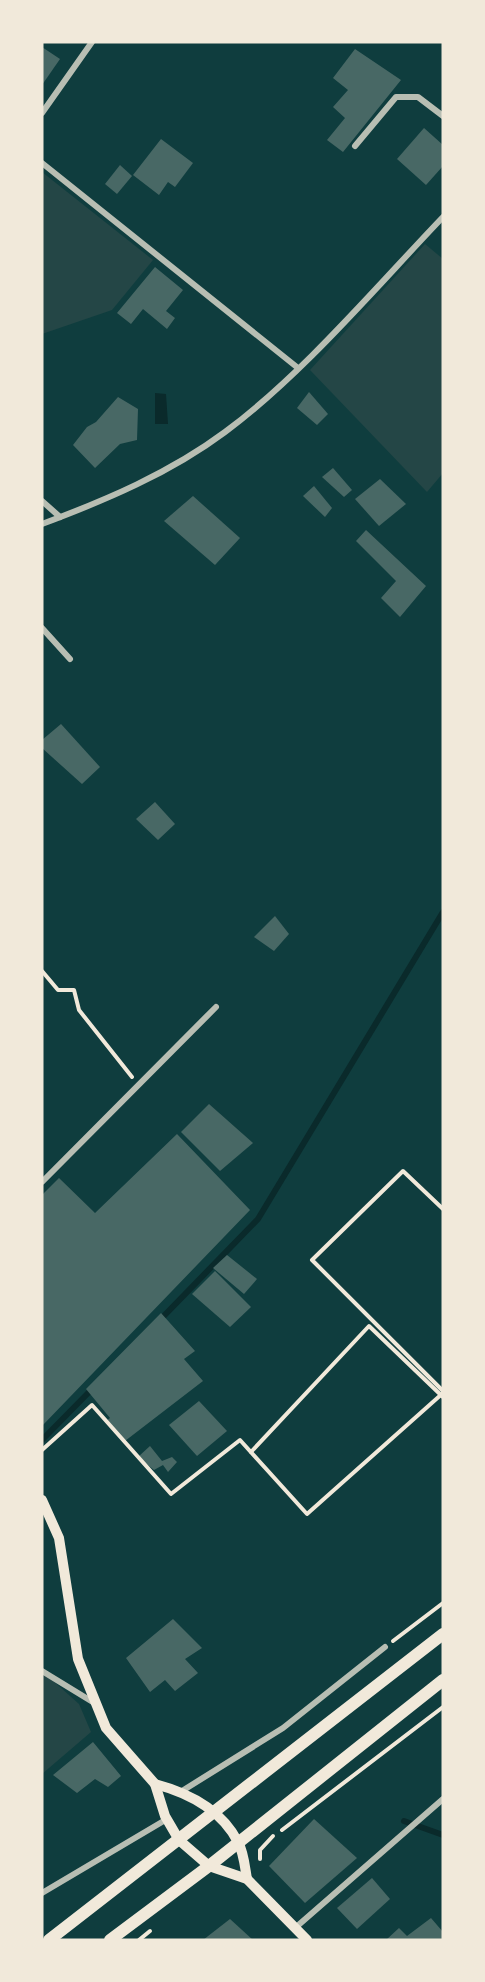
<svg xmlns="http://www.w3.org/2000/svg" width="485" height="1982" font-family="Raleway,sans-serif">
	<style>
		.green { fill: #244646 }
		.water { fill: #0a2a2b }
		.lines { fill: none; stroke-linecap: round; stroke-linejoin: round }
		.stream { stroke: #0a2a2b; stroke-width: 6 }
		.building { fill: #486865 }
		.path { stroke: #f1e9da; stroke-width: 4 }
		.minor { stroke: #b8beb3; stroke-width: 6 }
		.secondary { stroke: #f1e9da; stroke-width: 10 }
		.primary { stroke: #f1e9da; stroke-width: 12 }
	</style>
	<rect width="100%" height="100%" fill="#0f3d3e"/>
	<g class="green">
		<polygon points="42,172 153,260 112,310 42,334"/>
		<polygon points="425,244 443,259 443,473 427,492 310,370"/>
		<polygon points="42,1671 79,1704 91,1732 42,1774"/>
	</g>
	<polygon class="water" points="155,393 166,394 168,424 155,424"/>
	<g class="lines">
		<g class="stream">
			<polyline points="158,1322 258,1219 443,912"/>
			<polyline points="42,1440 94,1387"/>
			<polyline points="404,1821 443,1835"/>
		</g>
	</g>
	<g class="building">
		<polygon points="42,47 60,59 42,85"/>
		<polygon points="355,49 401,80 343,152 327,140 345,118 333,107 348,90 333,78"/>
		<polygon points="424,128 443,145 443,166 426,185 397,159"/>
		<polygon points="161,139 193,163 175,187 168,182 159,195 133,175"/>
		<polygon points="120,165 132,176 117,194 105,184"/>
		<polygon points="155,267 183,290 166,311 175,318 167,329 143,309 131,324 117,313"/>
		<polygon points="309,392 328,414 317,425 297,408"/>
		<polygon points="118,397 138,409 137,440 120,444 95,468 73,445 87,427 96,422"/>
		<polygon points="333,468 352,490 344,497 322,477"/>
		<polygon points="380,479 406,504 379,526 355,499"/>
		<polygon points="314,486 332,508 325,517 303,496"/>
		<polygon points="193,496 240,538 215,565 164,521"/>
		<polygon points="366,530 426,586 400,617 381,598 396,581 356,541"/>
		<polygon points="61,724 100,767 82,784 42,748 42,740"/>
		<polygon points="155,802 175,824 158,840 136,819"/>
		<polygon points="275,916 289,934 274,951 254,937"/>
		<polygon points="209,1104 253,1143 220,1171 181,1132"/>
		<polygon points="177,1134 250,1210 42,1426 42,1195 59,1178 95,1213"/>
		<polygon points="227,1255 257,1279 244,1294 213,1268"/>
		<polygon points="215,1271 251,1307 230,1327 192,1294"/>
		<polygon points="161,1313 195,1351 184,1359 203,1381 125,1441 106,1421 110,1418 86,1389"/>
		<polygon points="199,1401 227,1431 197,1456 169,1425"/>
		<polygon points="150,1446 162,1461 172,1457 177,1462 168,1472 163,1465 154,1470 138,1457"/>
		<polygon points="173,1619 202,1648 185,1659 198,1673 175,1691 165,1680 150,1692 126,1658"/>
		<polygon points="93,1742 121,1776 108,1787 95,1779 77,1793 53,1775"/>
		<polygon points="314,1819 357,1858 305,1903 269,1866"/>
		<polygon points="372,1878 390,1899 357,1929 337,1908"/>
		<polygon points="431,1918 443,1932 443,1940 386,1940 399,1928 407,1936"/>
		<polygon points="230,1919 253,1940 203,1940"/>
	</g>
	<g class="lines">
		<g class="path">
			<polyline points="42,971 58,990 74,990 79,1010 132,1077"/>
			<polyline points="443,1209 403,1171 312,1260 443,1391"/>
			<polyline points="42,1450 92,1405 171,1494 240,1440 307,1514 443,1393"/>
			<polyline points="251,1452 369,1326 443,1397"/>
			<polyline points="393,1641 443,1603"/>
			<polyline points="282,1830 443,1707"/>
			<polyline points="260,1859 260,1850 273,1836"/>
			<polyline points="139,1940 150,1931"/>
		</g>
		<g class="minor">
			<polyline points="42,113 92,42"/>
			<polyline points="355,146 396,97 418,97 443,116"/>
			<polyline points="42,163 298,368"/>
			<polyline points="42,501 60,517"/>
			<path d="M42 524C106 500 170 473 225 432 302 375 376 287 443 217"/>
			<polyline points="42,628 70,659"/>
			<polyline points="42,1182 216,1007"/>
			<polyline points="42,1671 96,1704"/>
			<polyline points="182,1791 283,1728 385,1647"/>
			<polyline points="42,1893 167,1819"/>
			<polyline points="295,1928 443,1799"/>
		</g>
		<g class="secondary">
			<polyline points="42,1500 59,1538 78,1659 106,1728 155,1784 165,1816 179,1840 209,1866 247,1879 307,1940"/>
			<path d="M155 1784C189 1793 221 1809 238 1842 244 1853 245 1868 247 1879"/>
		</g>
		<g class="primary">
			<polyline points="49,1940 443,1634"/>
			<polyline points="110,1940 209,1866 443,1680"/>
		</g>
	</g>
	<rect width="485" height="1982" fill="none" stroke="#f1e9da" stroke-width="87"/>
</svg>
